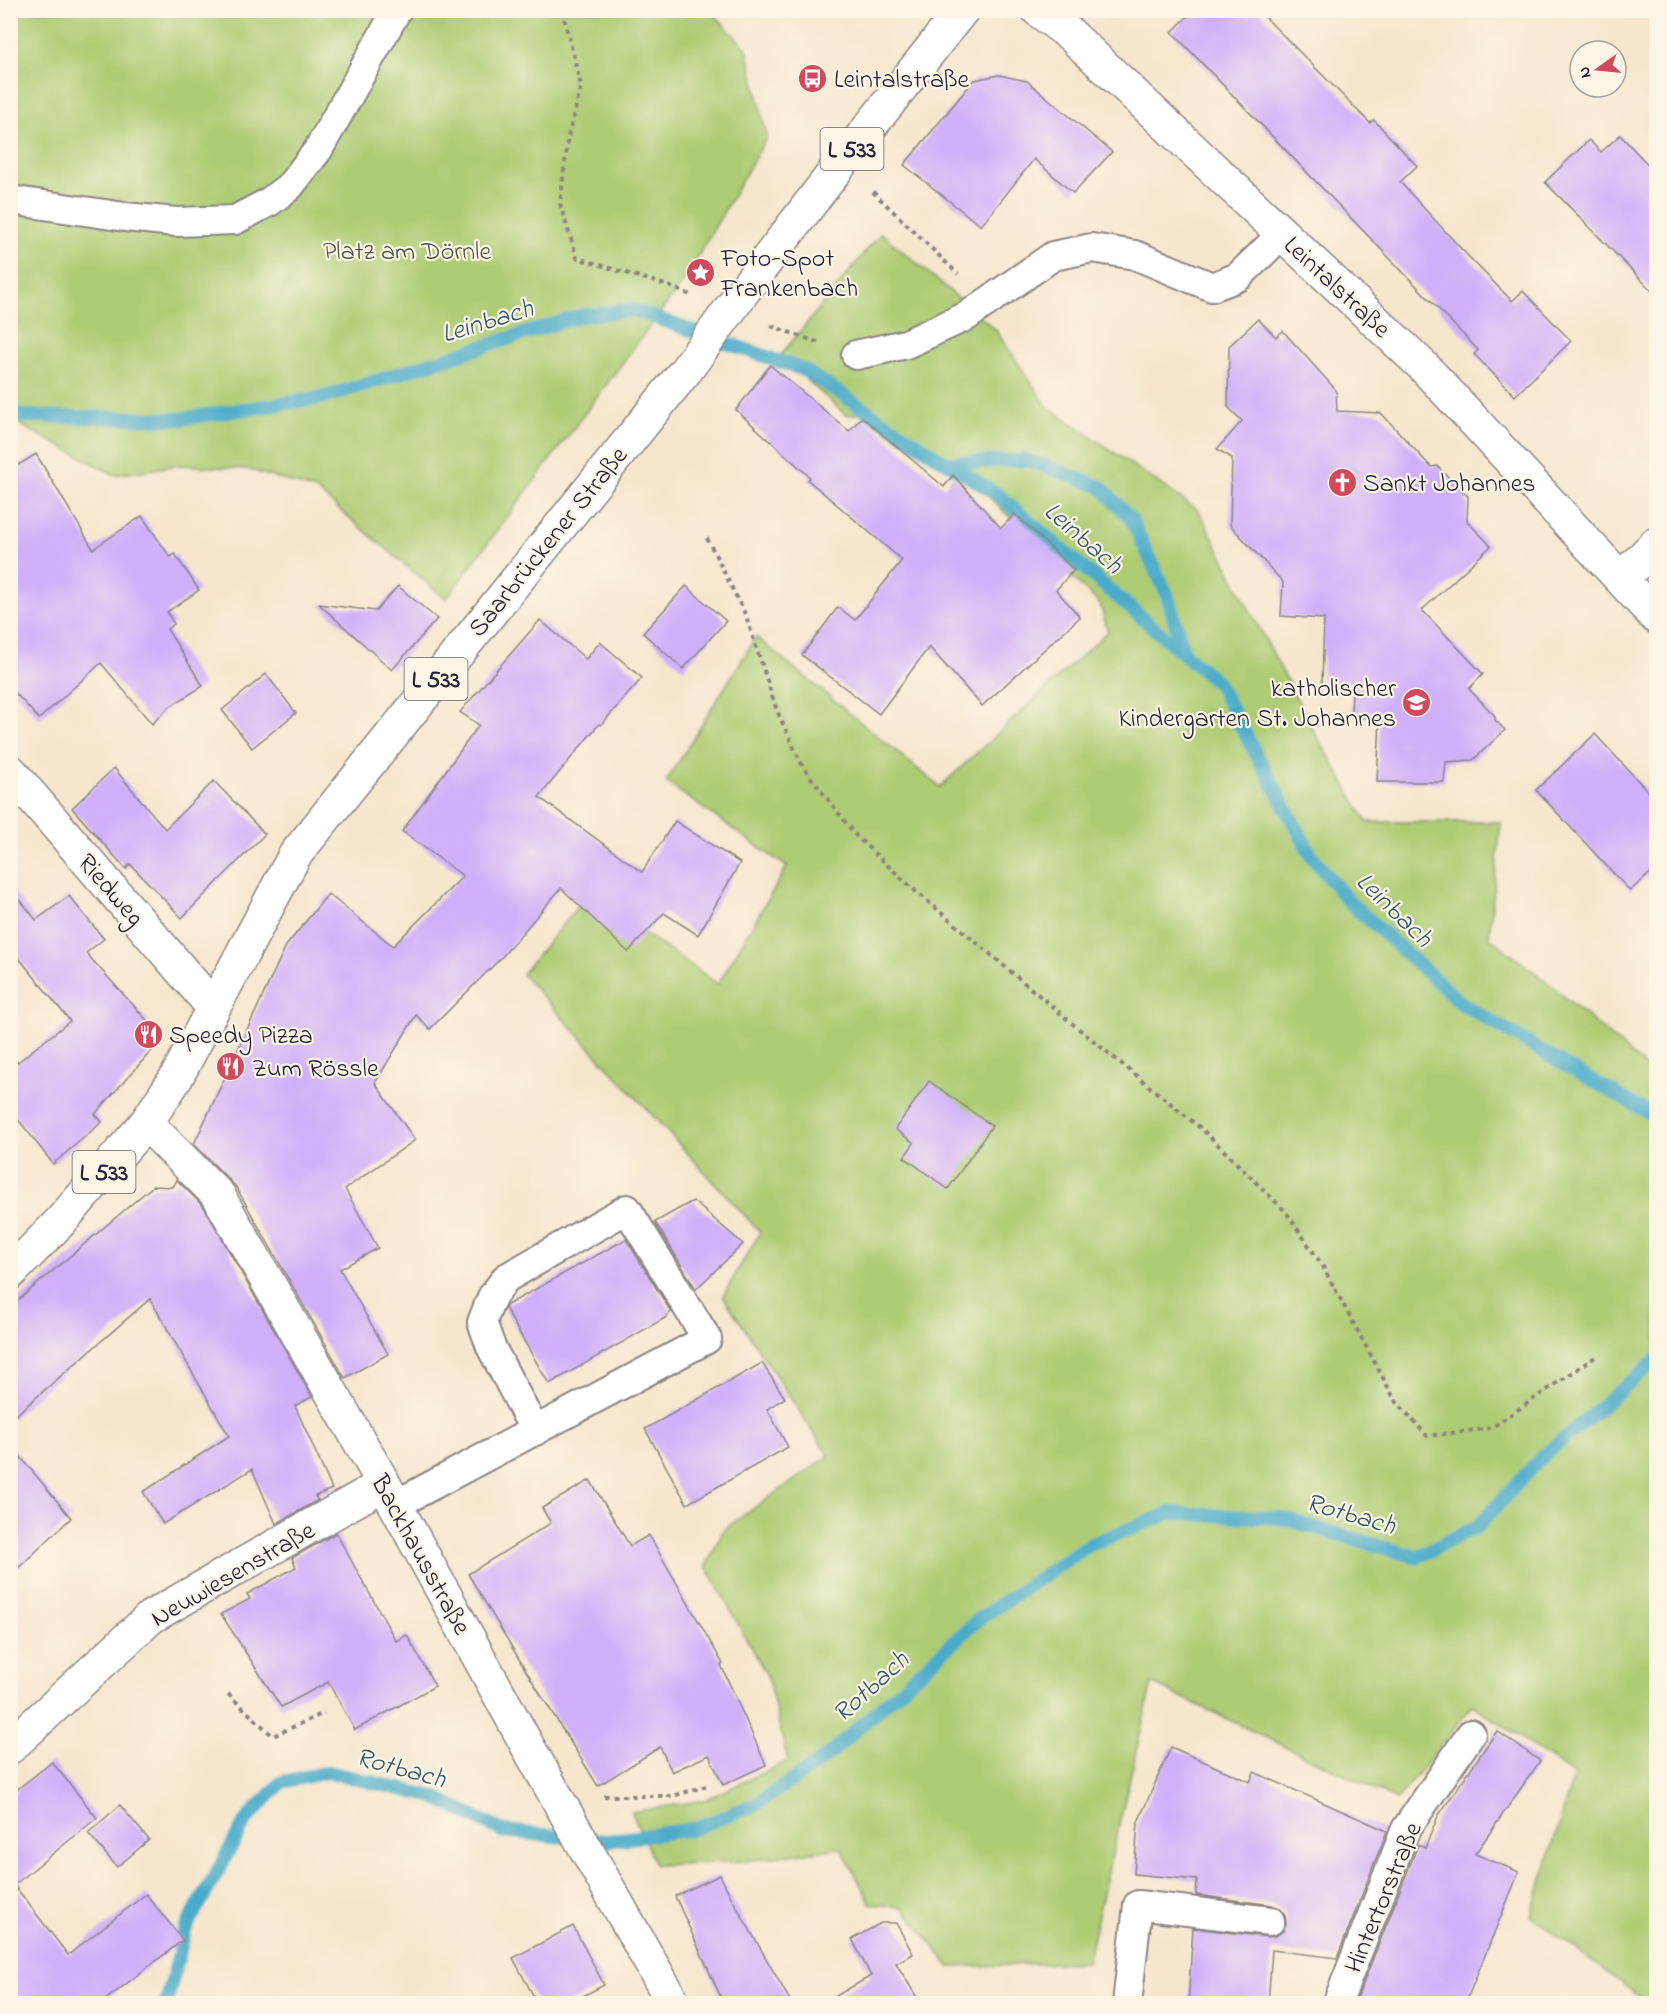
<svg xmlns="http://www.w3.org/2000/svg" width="1667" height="2014" font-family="'Indie Flower',sans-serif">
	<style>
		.green { fill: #aecc73; stroke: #687757; stroke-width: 1.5 }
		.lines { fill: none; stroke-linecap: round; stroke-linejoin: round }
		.stream { stroke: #4aabc9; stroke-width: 14 }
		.building { fill: #d0b0fa }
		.service-casing { stroke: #8c8484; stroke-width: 32 }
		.minor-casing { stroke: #8c8484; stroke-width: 36 }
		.secondary-casing { stroke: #8c8484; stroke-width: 36 }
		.primary-casing { stroke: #8c8484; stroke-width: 36 }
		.path { stroke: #8c8484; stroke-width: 4; stroke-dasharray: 4.5 4.5; stroke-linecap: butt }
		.service { stroke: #fff; stroke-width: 28 }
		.minor { stroke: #fff; stroke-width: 33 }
		.secondary { stroke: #fff; stroke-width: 33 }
		.primary { stroke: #fff; stroke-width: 33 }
		.primary-bridge-casing { stroke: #8c8484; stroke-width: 36; stroke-linecap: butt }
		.primary-bridge { stroke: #fff; stroke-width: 33 }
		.labels { text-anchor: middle; stroke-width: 4.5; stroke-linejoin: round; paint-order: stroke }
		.shield { fill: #fcf5e5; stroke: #63616e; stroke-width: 1.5 }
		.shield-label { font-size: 24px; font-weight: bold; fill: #22223b }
		.poi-label { font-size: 26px; fill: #22223b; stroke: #fcf5e5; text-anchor: start }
		.park-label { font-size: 26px; fill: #4c554c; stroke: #fcf5e5 }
		.street-label { font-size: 26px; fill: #22223b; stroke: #fcf5e5 }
		.water-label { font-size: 27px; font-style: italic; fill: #325974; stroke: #fcf5e5 }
	</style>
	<rect width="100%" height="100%" fill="#fcf5e5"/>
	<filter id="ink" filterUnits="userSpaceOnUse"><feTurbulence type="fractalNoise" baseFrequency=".0167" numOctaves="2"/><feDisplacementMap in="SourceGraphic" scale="12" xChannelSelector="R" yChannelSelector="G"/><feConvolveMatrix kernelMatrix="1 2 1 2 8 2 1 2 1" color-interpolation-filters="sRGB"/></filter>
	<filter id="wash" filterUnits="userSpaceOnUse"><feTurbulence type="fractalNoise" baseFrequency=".008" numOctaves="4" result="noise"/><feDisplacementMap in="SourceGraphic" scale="24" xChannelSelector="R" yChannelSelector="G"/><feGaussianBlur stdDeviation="1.35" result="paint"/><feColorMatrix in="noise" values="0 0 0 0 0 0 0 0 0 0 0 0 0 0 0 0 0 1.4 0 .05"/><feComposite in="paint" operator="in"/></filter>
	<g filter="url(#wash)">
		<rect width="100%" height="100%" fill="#f6e6cd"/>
		<g class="green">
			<polygon points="10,11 711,11 747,49 767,137 683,282 446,599 316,490 247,469 180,465 115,475 11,420"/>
			<polygon points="881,233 995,329 1047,406 1199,511 1243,597 1315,733 1367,822 1501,822 1489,937 1552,986 1656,1076 1656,2003 1648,2003 1531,1916 1574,1775 1473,1705 1397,1800 1152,1683 1087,1962 950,1967 903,1907 871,1904 841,1848 745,1861 655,1865 632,1812 705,1800 788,1761 768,1678 706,1566 724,1529 829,1456 723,1296 760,1232 522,974 588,894 718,984 787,867 666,782 756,637 940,787 1108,631 1100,604 965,474 875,413 846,415 780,356"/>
		</g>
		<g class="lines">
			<g class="stream">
				<polyline points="10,410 21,416 181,419 325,397 580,316 633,310 804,370 947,463 997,494 1217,682 1311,855 1348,901 1461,1003 1556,1060 1656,1117"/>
				<polyline points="947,463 1028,460 1101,487 1131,519 1167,594 1184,654"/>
				<polyline points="166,2004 185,1930 246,1820 282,1782 328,1772 434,1797 503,1831 607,1841 693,1829 757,1804 826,1757 979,1619 1089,1545 1170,1513 1281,1518 1417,1557 1478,1526 1542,1457 1656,1360"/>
			</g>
		</g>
		<g id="blocks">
			<g class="building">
				<polygon points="1194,10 1258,10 1370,123 1374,120 1417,166 1400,182 1466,254 1512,301 1523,291 1571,341 1515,396 1474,354 1478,350 1172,32"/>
				<polygon points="999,75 1027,81 1112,152 1073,193 1034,159 981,226 904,165 974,80"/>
				<polygon points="1620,135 1656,173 1656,295 1545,182 1589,140 1601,152"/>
				<polygon points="1258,319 1276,337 1283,331 1336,390 1337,411 1381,413 1431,467 1437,466 1468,496 1467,521 1491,546 1422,610 1483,674 1469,689 1495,716 1495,720 1505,730 1473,760 1446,762 1444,782 1377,782 1380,719 1351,716 1352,688 1322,685 1324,619 1281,616 1283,582 1230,525 1232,458 1217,449 1242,421 1228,407 1229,346"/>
				<polygon points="770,365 849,431 862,417 944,487 953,475 1001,528 1015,514 1074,570 1056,590 1080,617 982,706 929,647 879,714 802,655 838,607 855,620 902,560 808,480 810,477 736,410"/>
				<polygon points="36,454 93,549 142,516 170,557 175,554 199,590 167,612 174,624 167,629 203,686 169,707 152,724 101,663 39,719 10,687 10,470"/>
				<polygon points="398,586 437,619 392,670 319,604 376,611"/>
				<polygon points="686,586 726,621 683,669 643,633"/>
				<polygon points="540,620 586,659 600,642 642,678 601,725 599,724 539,797 642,872 675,821 740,863 698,935 664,913 628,952 561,888 501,958 430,1029 416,1015 375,1083 415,1140 345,1189 378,1248 340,1269 388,1354 345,1378 236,1187 194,1144 286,946 328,894 393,946 463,876 402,831 479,725 460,712"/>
				<polygon points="266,674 296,713 252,748 222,710"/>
				<polygon points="1595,734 1656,800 1656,868 1630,891 1536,790"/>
				<polygon points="114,768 165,829 214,781 265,834 182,918 130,864 126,869 72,808"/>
				<polygon points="10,887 36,920 69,896 104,939 86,953 163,1038 95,1114 102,1122 53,1164 10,1109 10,1068 70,1021 10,947"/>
				<polygon points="929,1081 992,1126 948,1189 904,1157 914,1143 895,1129"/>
				<polygon points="177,1180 204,1207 312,1397 295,1406 332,1489 315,1496 318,1500 276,1524 252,1469 163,1524 143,1492 229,1436 150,1299 10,1420 10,1307 153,1186 173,1187"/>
				<polygon points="693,1201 743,1244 696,1289 655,1222"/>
				<polygon points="626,1239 671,1312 665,1318 549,1384 505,1308 507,1305"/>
				<polygon points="762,1363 785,1398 767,1409 788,1447 687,1504 645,1429"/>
				<polygon points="10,1444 71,1518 10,1576"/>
				<polygon points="590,1480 630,1546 649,1535 723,1664 721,1665 766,1765 723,1785 709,1755 672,1772 660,1747 598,1786 528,1674 468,1574 551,1523 542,1508"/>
				<polygon points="336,1533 396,1641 407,1635 435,1686 355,1730 328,1682 281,1707 221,1614 250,1599 247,1594 296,1567 292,1558"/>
				<polygon points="1497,1731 1540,1761 1475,1854 1519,1872 1465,2004 1355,2004 1418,1845 1425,1848 1438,1816"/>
				<polygon points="1171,1747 1250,1782 1254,1772 1387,1831 1337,1958 1272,1950 1268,2004 1188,2004 1193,1928 1268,1937 1276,1936 1283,1931 1286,1924 1285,1915 1280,1908 1272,1905 1196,1895 1197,1880 1134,1874 1138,1822"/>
				<polygon points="52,1762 97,1818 14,1885 68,1955 146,1894 183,1940 100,2004 10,2004 10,1795"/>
				<polygon points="120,1805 149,1840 117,1867 88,1833"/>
				<polygon points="720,1875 730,1895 792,2004 724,2004 675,1896"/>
				<polygon points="881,1923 896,1923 913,1954 896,1963 921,2004 822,2004 871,1976 852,1939"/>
				<polygon points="573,1926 604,1985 568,2004 538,2004 513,1958"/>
			</g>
		</g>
	</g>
	<g filter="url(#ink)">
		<use href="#blocks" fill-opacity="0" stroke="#8c8484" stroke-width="1.5"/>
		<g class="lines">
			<defs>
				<g id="service">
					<polyline points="10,200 125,217 176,222 235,220 269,202 290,186 318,150 397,10"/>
					<polyline points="856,355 906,344 967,316 1053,256 1092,248 1135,255 1212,287 1238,277 1282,234"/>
					<polyline points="395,1505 707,1339 627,1209 506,1278 492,1297 482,1322 491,1347 535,1431"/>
					<polyline points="1127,2004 1138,1905 1270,1921"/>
					<polyline points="1337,2004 1406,1829 1471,1734"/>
				</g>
				<g id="minor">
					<polyline points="1621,579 1656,544"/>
					<polyline points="10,771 213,1007"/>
					<polyline points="146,1123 219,1196 223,1204 384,1484 527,1745 674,2004"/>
					<polyline points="10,1747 151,1617 384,1484"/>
				</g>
				<polyline id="secondary" points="1038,10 1071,35 1423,366 1656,617"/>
				<g id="primary">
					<polyline points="744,290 842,162 962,10"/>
					<polyline points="10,1273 61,1221 146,1123 176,1078 295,855 687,369"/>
				</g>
			</defs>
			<use href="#service" class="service-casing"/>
			<use href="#minor" class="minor-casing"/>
			<use href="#secondary" class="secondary-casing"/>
			<use href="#primary" class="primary-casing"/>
			<g class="path">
				<polyline points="562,10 581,86 568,137 560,204 577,258 666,285 691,295"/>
				<polyline points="873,192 958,274"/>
				<polyline points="771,326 820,343"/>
				<polyline points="707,538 746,616 777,711 803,767 857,837 912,888 1074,1025 1203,1130 1286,1212 1322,1265 1395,1400 1427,1436 1491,1428 1595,1357"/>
				<polyline points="228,1694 273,1736 324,1713"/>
				<polyline points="604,1796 673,1796 706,1786"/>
			</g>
			<use href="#service" class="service"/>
			<use href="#minor" class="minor"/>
			<use href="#secondary" class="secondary"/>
			<use href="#primary" class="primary"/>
			<defs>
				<polyline id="primary-bridge" points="687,369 744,290"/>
			</defs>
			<use href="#primary-bridge" class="primary-bridge-casing"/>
			<use href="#primary-bridge" class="primary-bridge"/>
		</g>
	</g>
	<defs>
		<symbol id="bus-disc" viewBox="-11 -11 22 22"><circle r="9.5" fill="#d1495b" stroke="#fcf5e5"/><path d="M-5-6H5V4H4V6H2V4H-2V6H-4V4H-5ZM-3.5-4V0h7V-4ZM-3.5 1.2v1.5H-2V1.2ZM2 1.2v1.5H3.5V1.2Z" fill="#fff"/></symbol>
		<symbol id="sight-disc" viewBox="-11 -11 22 22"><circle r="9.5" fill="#d1495b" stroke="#fcf5e5"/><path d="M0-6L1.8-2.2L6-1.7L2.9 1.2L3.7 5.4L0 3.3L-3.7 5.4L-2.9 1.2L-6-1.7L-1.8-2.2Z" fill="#fff"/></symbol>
		<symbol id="church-disc" viewBox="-11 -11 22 22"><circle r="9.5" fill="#d1495b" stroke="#fcf5e5"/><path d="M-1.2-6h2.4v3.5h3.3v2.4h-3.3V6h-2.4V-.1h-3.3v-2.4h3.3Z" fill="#fff"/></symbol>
		<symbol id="school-disc" viewBox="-11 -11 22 22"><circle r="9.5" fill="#d1495b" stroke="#fcf5e5"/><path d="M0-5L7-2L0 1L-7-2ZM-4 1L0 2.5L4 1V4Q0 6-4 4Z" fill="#fff"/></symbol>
		<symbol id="restaurant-disc" viewBox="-11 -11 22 22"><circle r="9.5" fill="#d1495b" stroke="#fcf5e5"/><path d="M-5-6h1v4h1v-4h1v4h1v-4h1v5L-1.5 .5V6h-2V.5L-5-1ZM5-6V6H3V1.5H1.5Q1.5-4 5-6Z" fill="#fff"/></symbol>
	</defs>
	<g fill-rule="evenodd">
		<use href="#bus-disc" x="796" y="62" width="33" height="33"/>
		<use href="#sight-disc" x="684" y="256" width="33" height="33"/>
		<use href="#church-disc" x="1326" y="466" width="33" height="33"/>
		<use href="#school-disc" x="1400" y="686" width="33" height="33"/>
		<use href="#restaurant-disc" x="132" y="1018" width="33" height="33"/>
		<use href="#restaurant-disc" x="214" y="1050" width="33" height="33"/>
	</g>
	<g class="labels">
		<g class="shield">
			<rect x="820.5" y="128" width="63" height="42" rx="4.5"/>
			<rect x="404.5" y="658" width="63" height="42" rx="4.5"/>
			<rect x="72.5" y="1151" width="63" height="42" rx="4.5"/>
		</g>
		<g class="shield-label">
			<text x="852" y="157">L 533</text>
			<text x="436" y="687">L 533</text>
			<text x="104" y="1180">L 533</text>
		</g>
		<g class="poi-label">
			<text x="834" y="87">Leintalstraße</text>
			<text x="721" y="266">Foto-Spot<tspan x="721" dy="30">Frankenbach</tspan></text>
			<text x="1363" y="491">Sankt Johannes</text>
			<text x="1396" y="696" text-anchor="end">katholischer<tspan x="1396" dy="30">Kindergarten St. Johannes</tspan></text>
			<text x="169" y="1043">Speedy Pizza</text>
			<text x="252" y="1076">Zum Rössle</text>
		</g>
		<g class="park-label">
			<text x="407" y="259">Platz am Dörnle</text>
		</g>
		<g class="street-label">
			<text transform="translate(1338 286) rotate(43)" y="9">Leintalstraße</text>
			<text transform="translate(547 541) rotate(-51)" y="9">Saarbrückener Straße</text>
			<text transform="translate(112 889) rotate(49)" y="9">Riedweg</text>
			<text transform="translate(422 1554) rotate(61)" y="9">Backhausstraße</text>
			<text transform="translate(232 1573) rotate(-30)" y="9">Neuwiesenstraße</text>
			<text transform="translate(1382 1897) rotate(-67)" y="9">Hintertorstraße</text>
		</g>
		<g class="water-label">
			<text transform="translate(487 320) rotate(-17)" y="9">Leinbach</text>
			<text transform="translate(1084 537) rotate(41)" y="9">Leinbach</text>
			<text transform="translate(1395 909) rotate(44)" y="9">Leinbach</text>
			<text transform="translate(1351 1513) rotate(16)" y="9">Rotbach</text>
			<text transform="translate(870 1686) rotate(-42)" y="9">Rotbach</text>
			<text transform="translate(401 1767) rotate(15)" y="9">Rotbach</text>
		</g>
	</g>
	<rect width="1667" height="2014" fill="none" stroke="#fcf5e5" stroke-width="36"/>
	<g transform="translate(1598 69) rotate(255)"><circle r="28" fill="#fcf5e5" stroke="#a5a1a1" stroke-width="1.5"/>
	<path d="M0-4.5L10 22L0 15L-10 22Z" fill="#d1495b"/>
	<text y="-9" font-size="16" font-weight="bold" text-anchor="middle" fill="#22223b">N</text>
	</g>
</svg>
